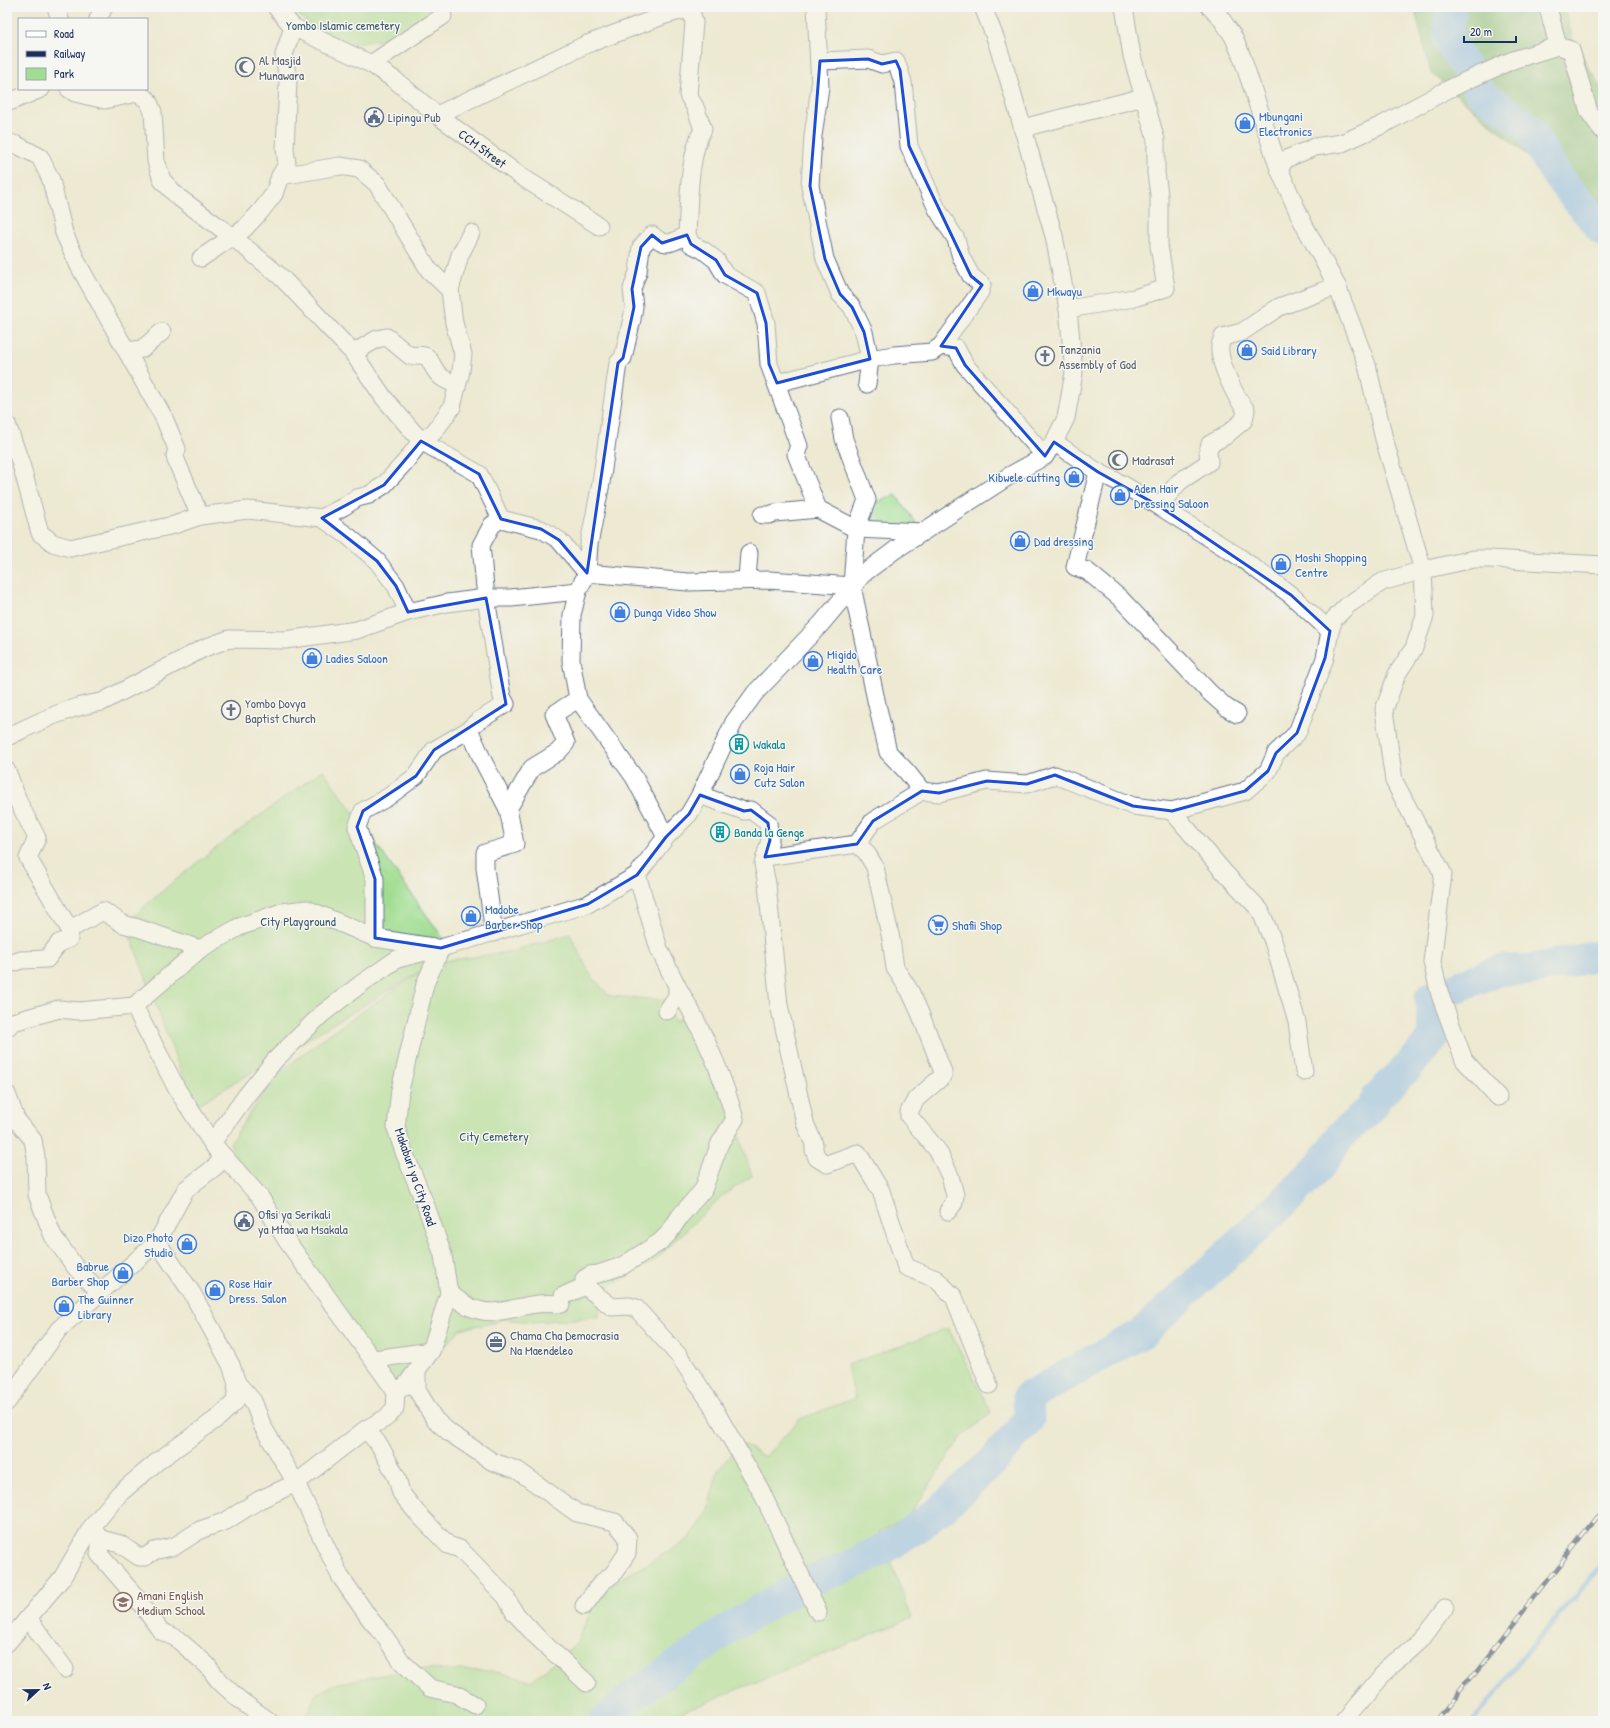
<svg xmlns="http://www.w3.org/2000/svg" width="1610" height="1728" font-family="'Patrick Hand',sans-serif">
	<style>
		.green { fill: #a0dd91; stroke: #5e8678 }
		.forest { fill: #80bc7b; stroke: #4e766c }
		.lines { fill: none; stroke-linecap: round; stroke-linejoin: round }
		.stream { stroke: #87baf4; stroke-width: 5 }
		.river { stroke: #87baf4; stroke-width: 31 }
		.street-casing { stroke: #647087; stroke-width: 19 }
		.street { stroke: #fff; stroke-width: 17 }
		.rail-casing { stroke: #1b2f5e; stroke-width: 4.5 }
		.rail { stroke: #f6f6f2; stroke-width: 3; stroke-dasharray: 9; stroke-linecap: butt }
		.marked { fill: none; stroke: #1d4ed8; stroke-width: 3; stroke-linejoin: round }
		.labels { text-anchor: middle; stroke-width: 3; stroke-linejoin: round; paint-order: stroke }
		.park-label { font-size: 13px; fill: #3c5a6b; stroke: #f6f6f2 }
		.worship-label { font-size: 13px; fill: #5b616d; stroke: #f6f6f2; text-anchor: start }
		.shop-label { font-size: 13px; fill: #366cbe; stroke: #f6f6f2; text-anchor: start }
		.service-label { font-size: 13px; fill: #4e5e75; stroke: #f6f6f2; text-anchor: start }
		.street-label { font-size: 13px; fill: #1b2f5e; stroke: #f6f6f2 }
		.culture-label { font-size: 13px; fill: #0d838f; stroke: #f6f6f2; text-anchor: start }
		.education-label { font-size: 13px; fill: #785e54; stroke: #f6f6f2; text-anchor: start }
	</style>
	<rect width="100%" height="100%" fill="#f6f6f2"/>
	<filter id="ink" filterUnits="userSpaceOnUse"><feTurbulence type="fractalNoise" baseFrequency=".025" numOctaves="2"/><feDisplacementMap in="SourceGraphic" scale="8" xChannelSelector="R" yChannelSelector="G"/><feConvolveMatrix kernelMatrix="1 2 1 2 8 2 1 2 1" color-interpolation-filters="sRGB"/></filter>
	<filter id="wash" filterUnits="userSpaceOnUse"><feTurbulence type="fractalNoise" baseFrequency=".012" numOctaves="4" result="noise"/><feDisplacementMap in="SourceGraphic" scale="16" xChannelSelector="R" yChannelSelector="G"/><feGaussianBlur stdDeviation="0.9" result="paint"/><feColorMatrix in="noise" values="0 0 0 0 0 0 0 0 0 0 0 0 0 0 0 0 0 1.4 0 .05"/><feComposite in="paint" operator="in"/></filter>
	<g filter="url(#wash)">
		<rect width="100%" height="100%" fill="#ede9d2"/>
		<g class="green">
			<polygon points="290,7 442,7 439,15 423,25 378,41 337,45 302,18"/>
			<polygon points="896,495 921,530 877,529 867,504 876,500 877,502"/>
			<path d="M323 770 453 952 436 962 509 952 570 934 590 974 609 996 665 1000 674 1021 687 1016 726 1095 752 1176 723 1195 656 1259 599 1292V1317L534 1322 501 1319 496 1322 460 1329 395 1402 231 1152 232 1148 230 1143 276 1075 328 1035 426 968 199 1104 186 1086 126 924C186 866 256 819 323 770Z"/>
			<polygon points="948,1328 991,1412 960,1439 908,1517 879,1532 912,1618 661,1721 306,1721 316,1694 338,1683 417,1669 492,1671 531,1681 575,1645 596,1601 609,1586 689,1539 707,1513 718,1470 741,1443 765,1457 800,1419 855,1398 847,1365"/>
		</g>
		<polygon class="forest" points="1414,7 1564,7 1574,44 1603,90 1603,220 1431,73"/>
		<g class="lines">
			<polyline class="stream" points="1474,1721 1524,1655 1603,1564"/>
			<g class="river">
				<polyline points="1451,7 1448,40 1482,94 1528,127 1557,176 1603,231"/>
				<polyline points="605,1721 630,1698 728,1629 803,1584 856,1563 898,1541 941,1509 993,1461 1029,1419 1028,1397 1142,1333 1289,1197 1320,1166 1341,1135 1370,1109 1377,1097 1410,1065 1434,1037 1430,998 1500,970 1528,970 1603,955"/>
			</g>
		</g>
	</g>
	<g filter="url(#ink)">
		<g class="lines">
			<defs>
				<g id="street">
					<polyline points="56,7 60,19"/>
					<polyline points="276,7 293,27 371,64 443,16"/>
					<polyline points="816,7 820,87 813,136 810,186 825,259 840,294 852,307 864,332 870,359 867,384"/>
					<polyline points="1210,7 1220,17 1233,36 1242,57 1279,169 1302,221 1337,286 1367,365 1384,439 1423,570 1425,616 1414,648 1397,674 1384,710 1394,781 1443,874 1432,962 1440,995 1464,1060 1498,1097"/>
					<polyline points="1548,7 1558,46 1571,50 1589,112 1603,131"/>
					<polyline points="98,19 104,7"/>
					<polyline points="820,61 868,59 882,64 896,61 903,82 909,146 937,209 956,239 961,257 971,276 982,285 980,292 941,346"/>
					<path id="s1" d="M371 64 395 80 437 115 519 175 599 226"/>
					<polyline points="69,89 75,93 105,100 137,93 148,100 153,112 156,161 162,180 178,197 233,237 281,277 353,353 384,398 421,441 479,474 501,519 541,529 559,540 587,573"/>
					<polyline points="7,103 41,89"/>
					<path d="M437 115 585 45 665 15 688 9 692 14 694 22 688 95 695 107 703 129C688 157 689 203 687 235 671 243 667 248 652 235L641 247 638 272 632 289 634 307 632 319 623 358 618 363 601 483 589 544 587 573"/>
					<polyline points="1023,131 1034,125 1144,97"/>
					<polyline points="7,142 17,145 40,157 51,180 64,233 79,266 164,418 177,449 175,456 176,460 200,516"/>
					<polyline points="1279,169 1286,159 1315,147 1342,143 1382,125 1443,92 1468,80 1513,60 1558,46"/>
					<polyline points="280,176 340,166 359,169 377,184 429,270 450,290"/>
					<polyline points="687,235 691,244 703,250 716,260 725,275 757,293 766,323 769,364 799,446 796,454 818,509"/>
					<polyline points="201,258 244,229 260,212 274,194 280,176 287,164 285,149 288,80 284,55 293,27"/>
					<polyline points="1068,309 1134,298 1166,288 1159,246 1159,194 1156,173 1156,140 1132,56 1124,7"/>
					<polyline points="127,351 142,349 162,332"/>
					<path d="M353 353 377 339 387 337 410 356C435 352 426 362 440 376 444 380 451 382 456 385"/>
					<polyline points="777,383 870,359 894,355 932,352 941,346 956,348 965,365 1045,456"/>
					<polyline points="840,418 844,439 867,500 856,529 852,586 876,700 888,752 907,772 922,791 939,793 987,781 1027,784 1055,775 1133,806 1172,811 1245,791 1268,771 1276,753 1297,733 1325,658 1330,631 1291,595 1238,556 1159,506 1122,484 1098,472 1054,442"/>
					<polyline points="7,424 21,464 40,533 53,543 70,548 174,525 200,516 248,510 322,518 348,536 377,561 396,586 408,612"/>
					<polyline points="1098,472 1075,567 1087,571 1120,598 1209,692 1227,708 1237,714"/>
					<path d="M1159 506 1179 482 1209 462 1208 451 1210 444 1225 436 1244 420 1246 410C1236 398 1218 362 1220 346 1220 343 1222 340 1223 337L1242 332 1279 307 1337 286"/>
					<polyline points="762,515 769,515 775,513 818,509 856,529 923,532"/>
					<polyline points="322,518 343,507 357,498 369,495 384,485 406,461 421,441 434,432 452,407 461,371 463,354 454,323 450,290 460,255 471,233"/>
					<polyline points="501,519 492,525 481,545 486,598 502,697 506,704 478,721 469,729 483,761 508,809"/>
					<polyline points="747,579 749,553"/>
					<polyline points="578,591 572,615 571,660 578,699 634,777 666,837"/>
					<polyline points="1330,631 1334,619 1348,605 1382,582 1423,570 1474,559 1489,559 1603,565"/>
					<path d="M7 737C37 723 69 706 102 702L204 648 229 639 285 640 357 630 408 612 447 603 486 598H511L578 591 587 573 688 582 769 580 852 586"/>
					<polyline points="7,771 19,803 37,838 28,858 70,930"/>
					<polyline points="700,795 744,811 751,810 768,823 770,840 763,864 767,884 779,1005 805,1123 814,1144 814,1150 817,1158 827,1164 858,1153 861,1158 881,1191 906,1267 936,1279 954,1297 989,1385"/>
					<polyline points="1172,811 1223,871 1260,910 1273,941 1297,1022 1304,1072"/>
					<polyline points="857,844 866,852 875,867 891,939 895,968 910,991 920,1013 943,1072 943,1076 916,1099 909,1112 909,1116 938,1151 950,1176 955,1195 954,1203 948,1211"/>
					<polyline points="765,857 857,844 873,821 922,791"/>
					<polyline points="494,933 485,868 485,853 515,844 508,809 532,768 558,752 566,743 554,714 578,699"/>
					<polyline points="375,938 375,879 357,827 363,811 388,797 416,776 434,750 470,729"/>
					<polyline points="7,965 21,960 47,959 59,943 69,939 70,930 74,927 103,911 123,924 138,928 200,949"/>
					<polyline points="134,1006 178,1091 212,1143 260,1197 287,1241 396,1392"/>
					<polyline points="667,1011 677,996 677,986 659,949 637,875 666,837 689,814 700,795 734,722 755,693 821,624 863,574 895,550 1009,476 1045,456 1054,442 1066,418 1074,373 1068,309 1054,236 1009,81 996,40 983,7"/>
					<polyline points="7,1028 13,1022 59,1009 79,1011 134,1006 200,949 239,927 282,912 307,909 375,938 433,947"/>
					<polyline points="7,1094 16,1119 33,1140 36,1157 37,1195 53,1236 76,1268 100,1292"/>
					<polyline points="585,1286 612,1307 629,1306 636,1308 679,1356 712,1405 761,1491 818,1612"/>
					<path d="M585 1286 587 1283 584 1279 590 1275 598 1274 622 1266 660 1242 669 1233 680 1216 703 1190 720 1143 735 1119C722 1072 702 1028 677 986"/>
					<path d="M449 1293C456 1298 463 1304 470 1307 492 1317 509 1309 530 1305 540 1303 550 1303 561 1304L563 1296 585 1286"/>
					<polyline points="374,1359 431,1351"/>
					<polyline points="417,1371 417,1390 435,1420 450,1433 493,1462 517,1470 577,1513 615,1522 628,1538 627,1553 613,1574 601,1583 584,1606"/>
					<polyline points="237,1383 253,1401 263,1427 296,1483 340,1576 370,1619 383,1634 402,1662 430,1688 456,1694 475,1705"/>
					<polyline points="7,1402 59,1329 157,1242 186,1189 215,1167 223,1159 212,1143 246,1096 275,1060 322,1014 362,983 397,959 441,948 588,904 637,875"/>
					<polyline points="366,1429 380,1446 397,1478 401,1493 417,1513 448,1545 460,1549 506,1597 514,1612 536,1636 587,1683"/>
					<polyline points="94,1531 101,1539 99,1554 136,1597 161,1631 176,1638 207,1665 219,1681 241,1701 269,1721"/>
					<polyline points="101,1539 120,1544 139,1557 145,1557 154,1551 175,1546 200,1530 226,1521 259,1500 296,1483 366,1429 386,1418 395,1408 396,1392 406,1385 431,1351 449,1293 443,1255 426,1206 404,1152 396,1128 400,1090 425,984 441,948"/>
					<polyline points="28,1618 65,1669"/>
					<polyline points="7,1643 62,1578 91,1528 119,1494 158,1461 219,1417 235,1402 237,1383 231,1365 192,1293 157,1242"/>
					<polyline points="1343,1721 1380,1677 1420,1641 1445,1608"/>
				</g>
			</defs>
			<use href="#street" class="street-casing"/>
			<use href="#street" class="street"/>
			<defs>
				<polyline id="rail" points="1437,1721 1603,1510"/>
			</defs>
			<use href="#rail" class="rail-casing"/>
			<use href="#rail" class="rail"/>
		</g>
	</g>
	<path d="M0 0H1610V1728H0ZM868 59 882 64 896 61 900 70 909 146 971 276 982 285 941 346 956 348 965 365 1045 456 1054 442 1098 472 1159 506 1291 595 1330 631 1325 658 1297 733 1276 753 1268 771 1245 791 1172 811 1133 806 1055 775 1027 784 987 781 939 793 922 791 873 821 857 844 765 857 770 840 768 823 751 810 744 811 700 795 689 814 666 837 637 875 588 904 441 948 375 938V879L357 827 363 811 416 776 434 750 506 704 486 598 408 612 396 586 377 561 322 518 384 485 421 441 479 474 501 519 541 529 559 540 587 573 618 363 623 358 634 307 632 289 641 247 652 235 662 243 687 235 691 244 716 260 725 275 757 293 766 323 769 364 777 383 870 359 864 332 852 307 840 294 825 259 810 186 820 61Z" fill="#ede9d2" fill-opacity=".55" fill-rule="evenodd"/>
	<path class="marked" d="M868 59 882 64 896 61 900 70 909 146 971 276 982 285 941 346 956 348 965 365 1045 456 1054 442 1098 472 1159 506 1291 595 1330 631 1325 658 1297 733 1276 753 1268 771 1245 791 1172 811 1133 806 1055 775 1027 784 987 781 939 793 922 791 873 821 857 844 765 857 770 840 768 823 751 810 744 811 700 795 689 814 666 837 637 875 588 904 441 948 375 938V879L357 827 363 811 416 776 434 750 506 704 486 598 408 612 396 586 377 561 322 518 384 485 421 441 479 474 501 519 541 529 559 540 587 573 618 363 623 358 634 307 632 289 641 247 652 235 662 243 687 235 691 244 716 260 725 275 757 293 766 323 769 364 777 383 870 359 864 332 852 307 840 294 825 259 810 186 820 61Z"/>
	<defs>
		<symbol id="mosque-ring" viewBox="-11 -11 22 22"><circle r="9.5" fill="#f6f6f2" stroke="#6b7280" stroke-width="1.5"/><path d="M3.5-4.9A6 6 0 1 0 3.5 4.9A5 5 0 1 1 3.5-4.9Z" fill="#6b7280"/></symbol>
		<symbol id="civic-ring" viewBox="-11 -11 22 22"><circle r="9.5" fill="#f6f6f2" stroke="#5c6f8a" stroke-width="1.5"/><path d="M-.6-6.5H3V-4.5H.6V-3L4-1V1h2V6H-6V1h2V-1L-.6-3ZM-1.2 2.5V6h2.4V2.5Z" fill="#5c6f8a"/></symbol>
		<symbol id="shop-ring" viewBox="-11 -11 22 22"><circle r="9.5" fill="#f6f6f2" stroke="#3f7fe0" stroke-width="1.5"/><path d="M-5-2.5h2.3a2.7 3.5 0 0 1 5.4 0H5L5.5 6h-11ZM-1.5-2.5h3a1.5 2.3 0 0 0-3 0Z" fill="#3f7fe0"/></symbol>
		<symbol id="church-ring" viewBox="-11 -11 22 22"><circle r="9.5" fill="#f6f6f2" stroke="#6b7280" stroke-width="1.5"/><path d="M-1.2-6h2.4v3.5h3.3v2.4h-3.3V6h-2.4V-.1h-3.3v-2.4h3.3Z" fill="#6b7280"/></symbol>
		<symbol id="building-ring" viewBox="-11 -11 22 22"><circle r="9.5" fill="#f6f6f2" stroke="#0f9aa8" stroke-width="1.5"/><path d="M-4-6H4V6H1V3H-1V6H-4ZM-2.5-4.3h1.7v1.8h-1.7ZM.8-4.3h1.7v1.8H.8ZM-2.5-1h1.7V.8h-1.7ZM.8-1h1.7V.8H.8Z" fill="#0f9aa8"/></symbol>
		<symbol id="supermarket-ring" viewBox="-11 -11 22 22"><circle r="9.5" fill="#f6f6f2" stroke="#3f7fe0" stroke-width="1.5"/><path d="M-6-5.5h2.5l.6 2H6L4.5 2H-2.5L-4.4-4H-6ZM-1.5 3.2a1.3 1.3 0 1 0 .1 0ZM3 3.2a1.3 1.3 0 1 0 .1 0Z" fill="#3f7fe0"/></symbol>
		<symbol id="office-ring" viewBox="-11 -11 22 22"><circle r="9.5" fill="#f6f6f2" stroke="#5c6f8a" stroke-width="1.5"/><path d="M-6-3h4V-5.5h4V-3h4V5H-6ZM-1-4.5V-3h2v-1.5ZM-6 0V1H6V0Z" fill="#5c6f8a"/></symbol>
		<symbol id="school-ring" viewBox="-11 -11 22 22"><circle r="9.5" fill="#f6f6f2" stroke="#8d6e63" stroke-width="1.5"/><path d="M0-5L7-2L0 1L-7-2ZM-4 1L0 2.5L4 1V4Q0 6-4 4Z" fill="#8d6e63"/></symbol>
	</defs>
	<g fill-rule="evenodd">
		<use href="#mosque-ring" x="234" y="56" width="22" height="22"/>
		<use href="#civic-ring" x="363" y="106" width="22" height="22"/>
		<use href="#shop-ring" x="1234" y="112" width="22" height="22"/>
		<use href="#shop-ring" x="1022" y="280" width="22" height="22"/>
		<use href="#shop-ring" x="1236" y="339" width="22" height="22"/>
		<use href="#church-ring" x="1034" y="345" width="22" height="22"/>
		<use href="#mosque-ring" x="1107" y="449" width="22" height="22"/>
		<use href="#shop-ring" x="1063" y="466" width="22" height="22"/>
		<use href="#shop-ring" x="1109" y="484" width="22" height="22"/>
		<use href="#shop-ring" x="1009" y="530" width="22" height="22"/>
		<use href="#shop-ring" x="1270" y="553" width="22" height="22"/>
		<use href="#shop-ring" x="609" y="601" width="22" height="22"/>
		<use href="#shop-ring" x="301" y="647" width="22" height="22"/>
		<use href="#shop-ring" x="802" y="650" width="22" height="22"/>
		<use href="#church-ring" x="220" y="699" width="22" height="22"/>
		<use href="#building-ring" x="728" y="733" width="22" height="22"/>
		<use href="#shop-ring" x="729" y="763" width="22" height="22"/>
		<use href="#building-ring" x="709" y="821" width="22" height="22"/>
		<use href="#shop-ring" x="460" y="905" width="22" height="22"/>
		<use href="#supermarket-ring" x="927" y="914" width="22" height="22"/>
		<use href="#civic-ring" x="233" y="1210" width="22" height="22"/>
		<use href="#shop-ring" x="176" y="1233" width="22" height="22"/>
		<use href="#shop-ring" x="112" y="1262" width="22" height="22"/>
		<use href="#shop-ring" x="204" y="1279" width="22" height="22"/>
		<use href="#shop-ring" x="53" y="1295" width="22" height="22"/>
		<use href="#office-ring" x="485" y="1331" width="22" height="22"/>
		<use href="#school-ring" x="112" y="1591" width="22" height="22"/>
	</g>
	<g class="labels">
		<g class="park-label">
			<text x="343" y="30">Yombo Islamic cemetery</text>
			<text x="298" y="926">City Playground</text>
			<text x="494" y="1141">City Cemetery</text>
		</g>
		<g class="worship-label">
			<text x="259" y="65">Al Masjid<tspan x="259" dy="15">Munawara</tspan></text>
			<text x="1059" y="354">Tanzania<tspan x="1059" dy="15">Assembly of God</tspan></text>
			<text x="1132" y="465">Madrasat</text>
			<text x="245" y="708">Yombo Dovya<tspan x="245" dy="15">Baptist Church</tspan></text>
		</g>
		<g class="shop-label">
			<text x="1259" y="121">Mbungani<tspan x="1259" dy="15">Electronics</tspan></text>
			<text x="1047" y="296">Mkwayu</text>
			<text x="1261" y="355">Said Library</text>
			<text x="1060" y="482" text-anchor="end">Kibwele cutting</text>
			<text x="1134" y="493">Aden Hair<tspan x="1134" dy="15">Dressing Saloon</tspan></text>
			<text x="1034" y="546">Dad dressing</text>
			<text x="1295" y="562">Moshi Shopping<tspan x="1295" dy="15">Centre</tspan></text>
			<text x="634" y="617">Dunga Video Show</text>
			<text x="827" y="659">Migido<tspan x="827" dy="15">Health Care</tspan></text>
			<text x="326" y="663">Ladies Saloon</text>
			<text x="754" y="772">Roja Hair<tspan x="754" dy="15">Cutz Salon</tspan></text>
			<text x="485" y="914">Madobe<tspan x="485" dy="15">Barber Shop</tspan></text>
			<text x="952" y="930">Shafii Shop</text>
			<text x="173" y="1242" text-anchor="end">Dizo Photo<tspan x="173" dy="15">Studio</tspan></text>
			<text x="109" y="1271" text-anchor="end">Babrue<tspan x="109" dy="15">Barber Shop</tspan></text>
			<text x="229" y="1288">Rose Hair<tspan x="229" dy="15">Dress. Salon</tspan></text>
			<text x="78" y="1304">The Guinner<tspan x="78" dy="15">Library</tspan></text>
		</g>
		<g class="service-label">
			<text x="388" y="122">Lipingu Pub</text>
			<text x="258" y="1219">Ofisi ya Serikali<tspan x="258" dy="15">ya Mtaa wa Msakala</tspan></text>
			<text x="510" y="1340">Chama Cha Democrasia<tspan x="510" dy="15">Na Maendeleo</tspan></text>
		</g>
		<g class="street-label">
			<text dy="5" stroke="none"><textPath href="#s1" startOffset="140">CCM Street</textPath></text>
			<text transform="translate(416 1177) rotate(71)" y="5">Makaburi ya City Road</text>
		</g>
		<g class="culture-label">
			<text x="753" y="749">Wakala</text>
			<text x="734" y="837">Banda la Genge</text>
		</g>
		<g class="education-label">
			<text x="137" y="1600">Amani English<tspan x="137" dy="15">Medium School</tspan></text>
		</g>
	</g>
	<rect width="1610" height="1728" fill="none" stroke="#f6f6f2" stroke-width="24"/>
	<rect x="18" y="18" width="130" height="72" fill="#f6f6f2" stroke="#9ea6b7"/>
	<rect x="26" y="31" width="20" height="6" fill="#ffffff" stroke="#9ea6b7"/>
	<text x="54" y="38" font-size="12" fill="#1b2f5e">Road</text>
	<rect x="26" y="51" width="20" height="6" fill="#1b2f5e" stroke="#9ea6b7"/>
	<text x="54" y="58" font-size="12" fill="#1b2f5e">Railway</text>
	<rect x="26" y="68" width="20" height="12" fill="#a0dd91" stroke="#9ea6b7"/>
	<text x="54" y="78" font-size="12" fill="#1b2f5e">Park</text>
	<g transform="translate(38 1690) rotate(68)" stroke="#f6f6f2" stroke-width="3" paint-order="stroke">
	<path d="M0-3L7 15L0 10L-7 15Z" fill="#1b2f5e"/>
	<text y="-6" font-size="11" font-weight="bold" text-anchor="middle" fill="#1b2f5e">N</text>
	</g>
	<path d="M1464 36v6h52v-6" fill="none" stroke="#1b2f5e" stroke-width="2"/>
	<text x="1470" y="36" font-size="12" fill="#1b2f5e" stroke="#f6f6f2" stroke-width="3" paint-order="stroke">20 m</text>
</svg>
